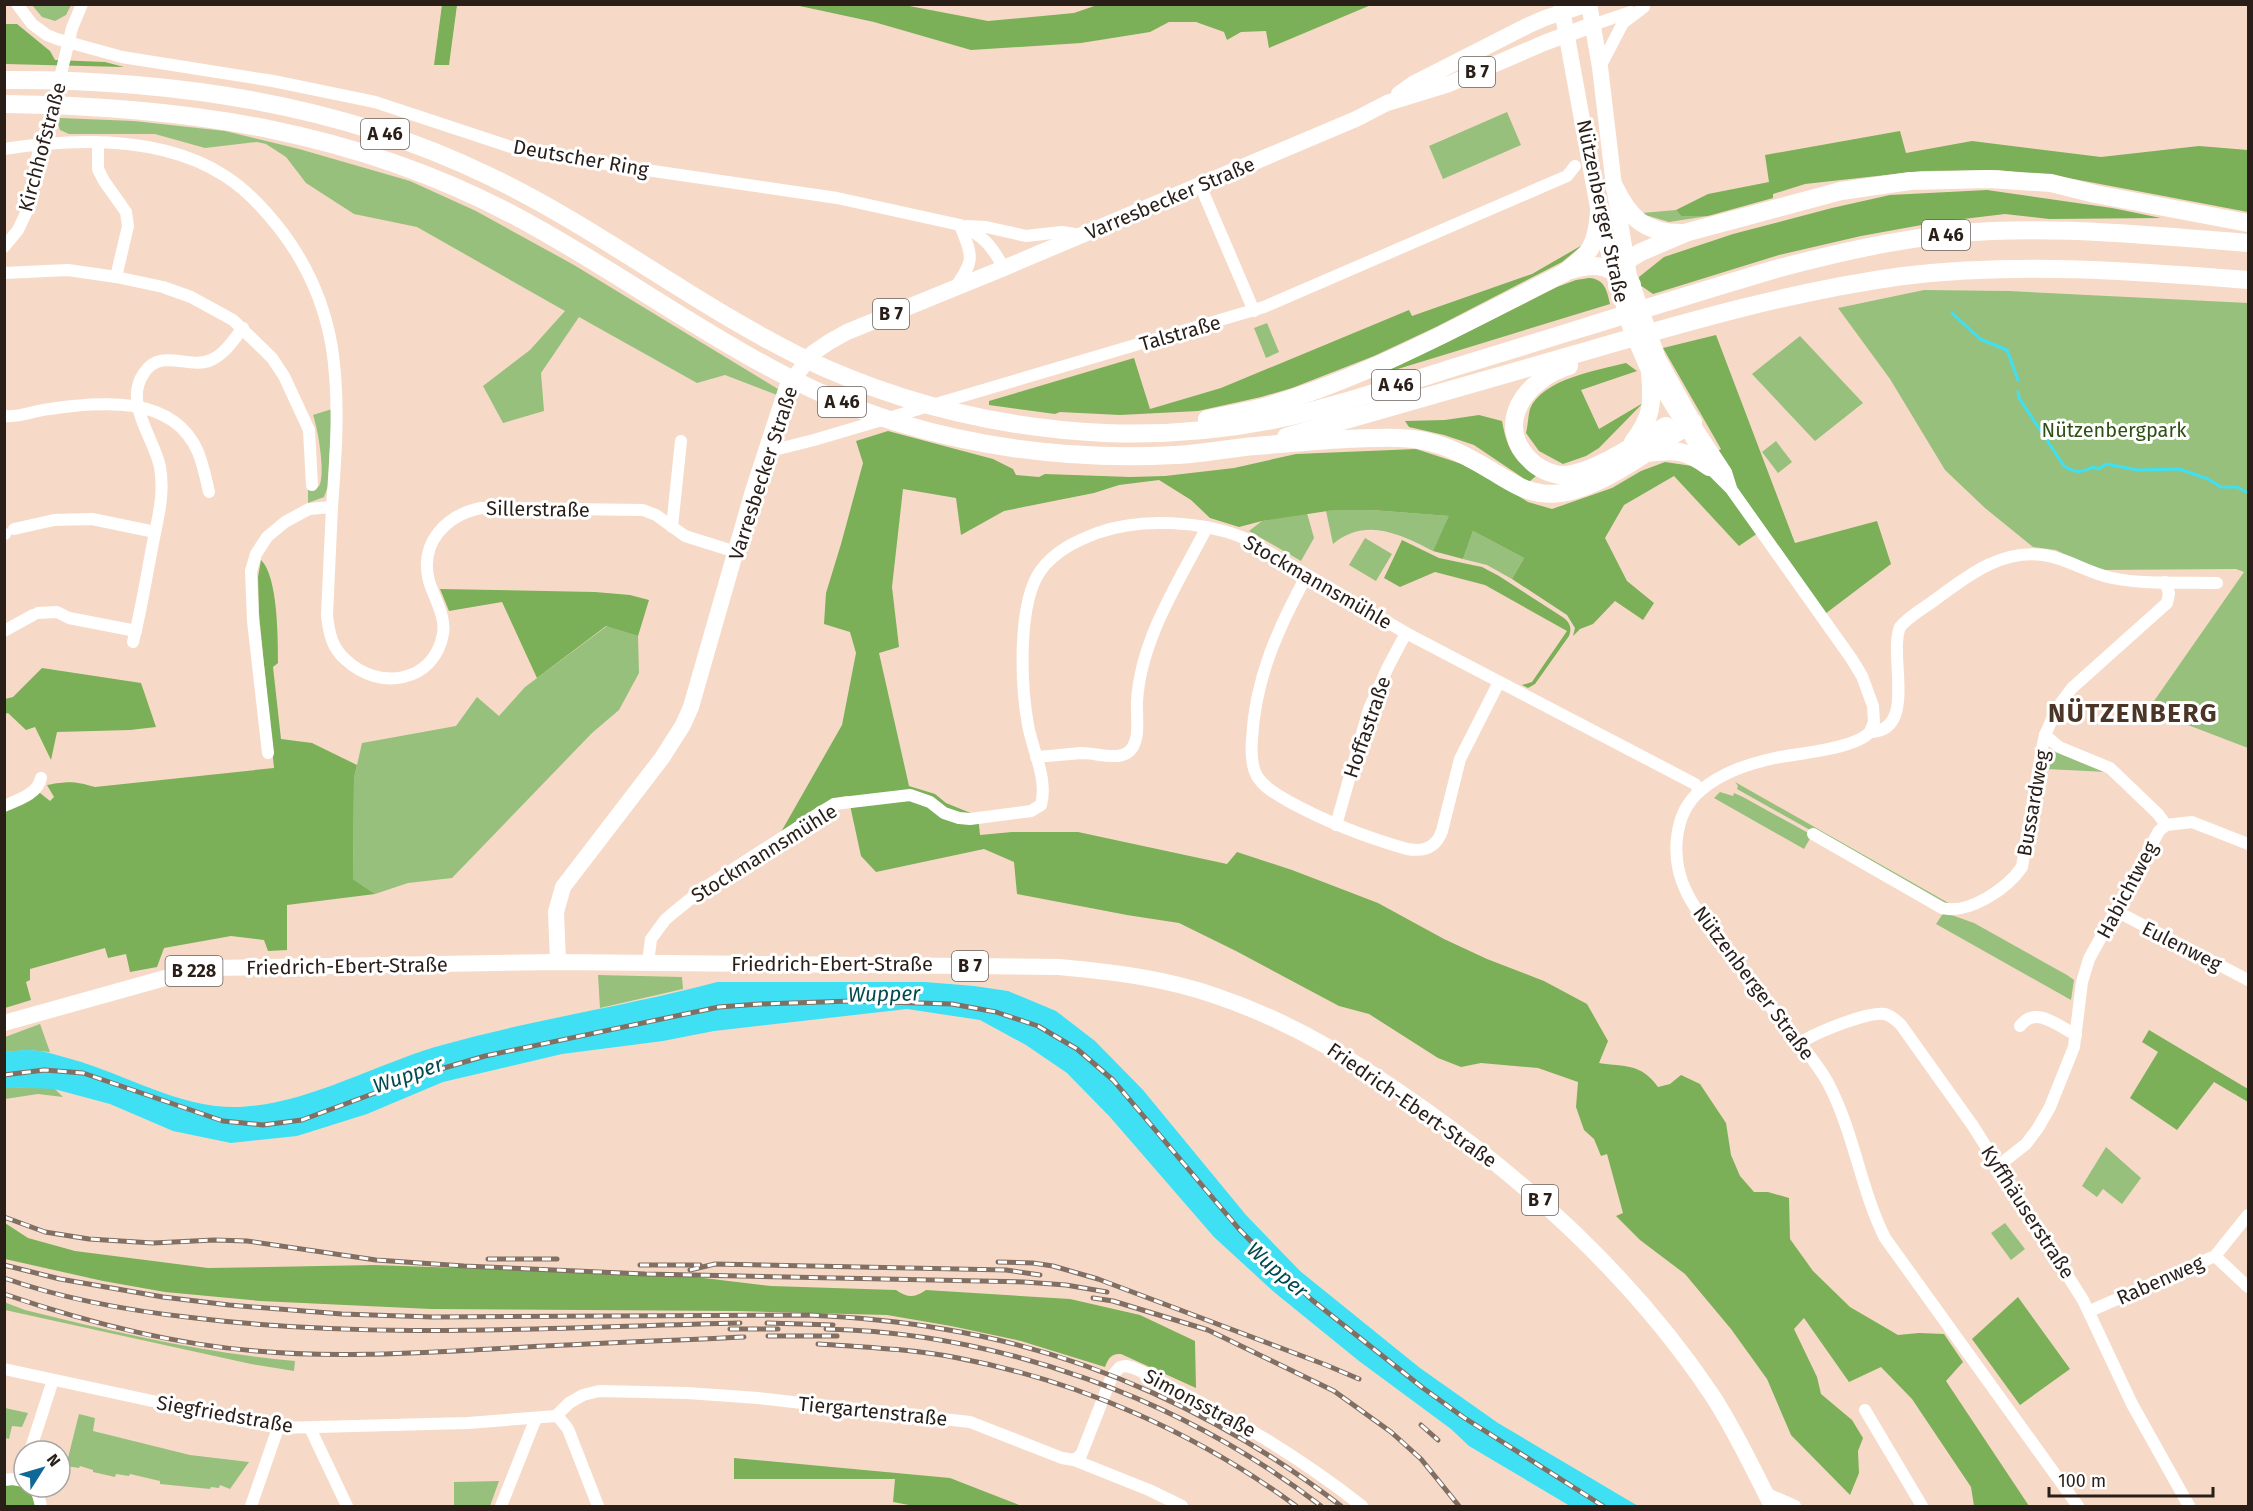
<svg xmlns="http://www.w3.org/2000/svg" width="2253" height="1511" font-family="'Fira Sans',sans-serif">
	<style>
		.green { fill: #97c07d }
		.forest { fill: #7baf58 }
		.water { fill: #3fe0f3 }
		.lines { fill: none; stroke-linecap: round; stroke-linejoin: round }
		.stream { stroke: #3fe0f3; stroke-width: 3 }
		.minor { stroke: #fff; stroke-width: 12 }
		.major { stroke: #fff; stroke-width: 16 }
		.highway { stroke: #fff; stroke-width: 18 }
		.rail-casing { stroke: #816f63; stroke-width: 5 }
		.rail { stroke: #fff; stroke-width: 3; stroke-dasharray: 9; stroke-linecap: butt }
		.labels { text-anchor: middle; stroke-width: 6; stroke-linejoin: round; paint-order: stroke }
		.shield { fill: #fff; stroke: #69625d; stroke-width: 1.5 }
		.shield-label { font-size: 18px; font-weight: bold; fill: #291e18 }
		.street-label { font-size: 20px; fill: #291e18; stroke: #fff }
		.park-label { font-size: 20px; fill: #2f5014; stroke: #fff }
		.water-label { font-size: 21px; font-style: italic; fill: #004950; stroke: #fff }
		.district-label { font-size: 26px; font-weight: bold; letter-spacing: 1.5px; fill: #4b3526; stroke: #fff }
	</style>
	<rect width="100%" height="100%" fill="#f6dac7"/>
	<g class="green">
		<polygon points="32,5 71,5 66,15 55,21 42,17"/>
		<polygon points="1507,112 1521,145 1443,179 1429,146"/>
		<polygon points="60,118 134,121 225,131 299,149 410,181 476,211 574,265 778,389 777,395 725,375 697,383 579,317 541,373 544,411 503,423 483,386 530,350 565,311 417,227 354,214 306,183 286,157 266,144 257,142 205,148 155,134 69,134 60,130 58,123"/>
		<polygon points="1676,210 1681,216 1708,216 1669,222 1649,216 1643,218 1642,213"/>
		<polygon points="1924,290 2009,291 2248,303 2248,748 2180,722 2154,701 2244,572 2236,569 2097,570 2056,550 2033,547 1985,508 1945,470 1890,379 1838,308"/>
		<polygon points="1267,323 1279,352 1266,358 1254,328"/>
		<polygon points="1800,336 1863,403 1815,441 1752,374"/>
		<path d="M332 409 328 486 324 497 308 503V490C313 490 318 489 320 484 325 471 318 429 313 415Z"/>
		<polygon points="1776,441 1792,462 1778,473 1762,452"/>
		<path d="M1333 510H1371L1450 516 1433 551C1399 534 1366 517 1333 544L1326 511Z"/>
		<polygon points="1307,513 1314,538 1301,561 1249,531 1262,521"/>
		<polygon points="1473,531 1524,558 1512,579 1487,565 1463,559"/>
		<polygon points="1365,538 1392,554 1376,581 1349,565"/>
		<polygon points="607,626 638,636 639,673 619,710 592,733 452,878 408,883 375,894 353,879 354,778 362,743 456,726 477,697 499,716 525,687"/>
		<polygon points="2055,751 2107,772 2046,769 2047,759"/>
		<polygon points="1735,782 1952,905 1943,905 1737,789 1738,786"/>
		<polygon points="1720,792 1733,796 1734,793 1743,797 1812,835 1804,849 1714,798"/>
		<polygon points="1946,913 1974,923 2067,975 2074,980 2071,1000 1936,924 1942,915"/>
		<polygon points="598,975 682,977 683,989 600,1008"/>
		<polygon points="40,1024 50,1052 28,1050 5,1052 5,1037"/>
		<polygon points="5,1087 54,1088 63,1097 38,1094 5,1099"/>
		<polygon points="2106,1147 2141,1178 2122,1204 2103,1189 2097,1197 2082,1186"/>
		<polygon points="2005,1223 2025,1249 2011,1260 1991,1233"/>
		<path d="M4 1302 25 1310C114 1332 203 1353 295 1361L294 1371 251 1364 5 1310Z"/>
		<polygon points="5,1408 28,1413 22,1427 12,1426 9,1439 5,1438"/>
		<polygon points="79,1414 95,1418 93,1431 190,1455 249,1462 230,1489 220,1485 219,1488 211,1487 210,1489 160,1484 160,1481 130,1474 129,1476 116,1474 115,1477 93,1472 93,1470 80,1466 79,1468 66,1466"/>
		<polygon points="499,1481 490,1506 454,1506 454,1482"/>
	</g>
	<g class="forest">
		<polygon points="1100,4 1371,5 1269,48 1266,31 1241,32 1227,40 1224,32 1196,22 1169,22 1150,32 1081,43 971,50 874,22 795,5 904,5 988,21 1074,13"/>
		<polygon points="442,5 457,5 449,65 434,65"/>
		<polygon points="4,24 17,24 50,51 55,60 105,62 124,67 5,64"/>
		<polygon points="1900,131 1906,153 1972,141 2101,157 2199,146 2248,150 2248,212 2063,177 1998,170 1922,171 1805,184 1773,194 1773,198 1708,216 1681,216 1676,210 1708,194 1769,182 1765,155"/>
		<polygon points="1987,190 2112,208 2161,218 2049,219 2005,214 1938,222 1861,236 1779,255 1653,294 1640,285 1639,277 1664,257 1733,234 1832,208 1890,195"/>
		<polygon points="1584,244 1562,262 1436,327 1374,356 1292,388 1261,397 1198,411 1120,415 1060,412 1055,414 989,405 989,401 1134,358 1150,409 1221,388 1409,310 1412,316 1532,274"/>
		<path d="M1589 278C1605 279 1607 291 1610 304L1375 376 1446 343 1557 287 1576 280Z"/>
		<path d="M1716 335 1795 543 1877 521 1891 564 1825 614 1758 533 1739 546 1674 476 1624 505 1605 538 1627 581 1654 603 1643 620 1615 601 1593 624 1580 629 1573 636 1575 628 1567 615 1512 579 1524 558 1473 531 1463 559 1433 551 1449 516 1371 510H1334L1262 521 1239 527 1210 518 1191 500 1159 480 1119 485 1094 493 1004 511 961 535 956 498 903 489 892 587 899 647 879 653 909 786 935 794 946 803 978 816 980 835 1012 832H1078L1227 864 1237 852 1292 870 1378 903 1444 939 1487 959 1544 981 1587 1004 1608 1041 1599 1063C1625 1067 1641 1063 1658 1087L1670 1084 1681 1075 1700 1084 1726 1123 1731 1155 1740 1176 1754 1192H1768L1789 1198 1790 1239 1813 1271 1850 1307 1898 1335 1919 1333 1944 1334 1963 1362 1946 1381 2029 1506H1974L1971 1487 1912 1399 1881 1367 1849 1382 1804 1318 1794 1329 1817 1377 1821 1394 1852 1420 1863 1438 1858 1451 1859 1473 1850 1495 1791 1435 1767 1379 1731 1329 1685 1274 1640 1240 1616 1216 1623 1213 1607 1154 1601 1156 1594 1139 1584 1130 1576 1107 1578 1082 1538 1068 1481 1063 1461 1067 1438 1058 1369 1014 1339 1006 1236 951 1179 923 1127 915 1017 894 1014 862 984 849 876 872 861 856 848 796C823 798 801 819 781 832L842 725 856 653 850 632 824 624 826 593 841 544 863 463 856 441 888 431 993 459 1013 469 1016 475 1039 477 1045 474 1130 477 1165 476 1234 468 1296 454 1416 449 1471 467 1528 502 1552 509 1612 488 1641 471 1665 462 1692 466 1721 449 1663 348Z"/>
		<path d="M1626 363 1637 371 1581 390 1599 429 1643 403 1599 448 1586 456 1563 464 1539 451 1526 433C1528 425 1528 416 1530 409 1542 379 1598 370 1626 363Z"/>
		<path d="M1479 415 1502 421C1507 448 1513 460 1536 476L1529 482 1474 445 1444 435 1409 427 1405 421 1445 420Z"/>
		<path d="M1402 540 1439 558 1482 567 1499 576 1564 618C1570 623 1572 628 1569 636L1535 684 1528 688 1522 685 1532 682 1567 631 1485 585 1435 572 1400 587 1384 578Z"/>
		<path d="M261 560C278 576 278 639 278 663L273 667 281 739 312 743 357 765 354 778 353 879 375 894 287 905V950L268 951 264 940 231 936 164 948 157 967 130 972 126 954 108 958 105 948 30 969V980L26 982 31 1000 5 1008V811L40 793 50 801 54 797 47 785C68 781 75 781 95 787L274 768 259 613 258 577Z"/>
		<polygon points="440,589 595,592 630,595 649,600 638,636 606,626 537,678 502,602 449,611"/>
		<polygon points="42,668 141,683 156,727 130,730 57,732 51,760 35,727 26,730 8,713 5,714 5,699 13,697"/>
		<polygon points="2149,1030 2248,1089 2248,1102 2214,1082 2177,1130 2130,1098 2158,1052 2142,1042"/>
		<path d="M5 1223 28 1238 75 1251 208 1268 374 1265 687 1276 771 1286 896 1290C908 1298 914 1298 926 1290L1070 1299 1140 1315 1195 1341 1196 1388 1121 1354C1111 1353 1108 1359 1105 1367L1021 1341 951 1326 887 1315 738 1311 431 1309 260 1301 165 1292 103 1281 5 1259Z"/>
		<polygon points="2018,1297 2070,1369 2020,1405 1972,1339"/>
		<polygon points="734,1458 950,1478 1019,1505 1019,1506 909,1506 909,1505 893,1502 895,1479 734,1479"/>
		<path d="M10 1484C26 1487 31 1491 36 1506H5L4 1486Z"/>
	</g>
	<path class="water" d="M717 982H925L974 986 1008 991 1056 1011 1095 1041 1143 1090 1246 1215 1300 1271 1420 1368 1498 1423 1638 1506H1570L1469 1446 1451 1429 1359 1361 1274 1292 1214 1237 1110 1117 1067 1073 1026 1045 980 1020 907 1009 714 1031 663 1041 562 1054 443 1082 367 1114 297 1136 231 1143 173 1131 110 1104 54 1089 5 1087V1052C12 1051 20 1050 27 1050 42 1050 57 1055 71 1059 128 1075 180 1109 240 1107 306 1104 372 1066 435 1047 528 1020 624 1007 717 982Z"/>
	<g class="lines">
		<g class="stream">
			<polyline points="1952,313 1980,339 2007,350 2018,380"/>
			<path d="M2018 392 2019 398 2064 466C2075 473 2081 473 2093 467L2099 469 2106 464 2138 470 2179 469 2208 479 2221 487H2237L2248 493"/>
		</g>
		<g class="minor">
			<path d="M17 4 32 24 47 35 57 39 122 57 273 81 375 102 520 150 544 155 837 198 960 225C984 236 991 245 1004 268"/>
			<polyline points="1592,25 1631,12"/>
			<polyline points="1600,67 1623,23 1644,7"/>
			<polyline points="98,142 98,169 104,181 126,212 128,226 116,277"/>
			<path d="M4 149C75 138 163 136 225 176 247 190 267 212 283 233 309 268 325 306 332 348 340 401 336 454 332 507 330 543 329 579 327 615 329 634 332 648 346 660 379 691 434 683 443 634 446 616 434 598 429 581 419 543 446 515 481 508L643 510 656 515 685 536 736 552"/>
			<polyline points="1200,185 1254,311"/>
			<polyline points="967,226 986,227 1026,236 1062,232 1081,235"/>
			<polyline points="4,247 18,230 26,213 40,144 49,123 72,28 82,4"/>
			<polyline points="4,273 68,270 116,277 163,287 191,297 233,320 272,358 284,376 309,430 312,485"/>
			<path d="M954 289C975 260 973 258 960 225"/>
			<path d="M1653 377 1709 467 1731 489 1851 658 1862 676 1873 706 1874 722 1870 732C1855 749 1799 753 1775 758 1748 764 1723 772 1701 790 1672 814 1671 860 1686 891 1694 909 1707 924 1719 940 1740 968 1761 995 1783 1023 1798 1041 1815 1060 1827 1081 1854 1131 1860 1188 1885 1238L2078 1506"/>
			<path d="M4 416C20 418 35 410 50 409 101 402 173 394 198 452 203 464 206 479 209 492"/>
			<polyline points="1693,422 1726,472 1731,488"/>
			<polyline points="766,452 814,440 1264,307 1567,176 1575,166"/>
			<polyline points="672,527 681,441"/>
			<polyline points="14,529 54,520 92,519 155,532"/>
			<polyline points="4,534 5,534"/>
			<path d="M1307 575C1278 628 1255 679 1252 739 1251 752 1251 769 1259 779 1266 789 1278 795 1288 801 1326 822 1365 837 1407 849 1424 852 1436 848 1442 831L1460 759 1499 682"/>
			<polyline points="38,613 57,612 69,618 136,631"/>
			<polyline points="4,631 33,615"/>
			<path d="M133 642C141 611 146 579 152 548 157 520 165 497 160 467 154 437 123 403 144 373 161 347 189 370 211 360 225 354 234 339 243 328"/>
			<path d="M1870 732C1918 731 1888 655 1900 627 1908 617 1922 609 1932 602 1965 578 1999 549 2043 555 2067 558 2088 573 2112 578 2146 585 2182 582 2217 583"/>
			<polyline points="2045,735 2059,747 2110,768 2158,814 2166,825"/>
			<polyline points="268,753 253,621 251,571 256,554 267,537 285,522 309,509 332,507"/>
			<path d="M1036 757C1052 756 1067 754 1082 753 1096 753 1115 760 1127 753 1142 744 1136 715 1137 701 1141 638 1179 582 1207 527"/>
			<path d="M4 806C18 800 38 794 41 778"/>
			<polyline points="1336,825 1369,709 1388,667 1406,633"/>
			<polyline points="2166,825 2192,822 2248,844"/>
			<path d="M1813 834 1942 908C1968 915 2007 889 2022 867L2042 749 2045 735 2057 708 2072 688 2167 603 2169 593 2165 582"/>
			<polyline points="2116,911 2248,980"/>
			<path d="M648 963 651 939 665 920 673 913 704 888 834 804 910 795 930 802 944 813 959 818 970 819 1031 811 1041 805C1048 779 1033 752 1028 725 1021 686 1017 603 1041 570 1055 551 1076 541 1097 533 1140 517 1203 521 1244 538L1406 633 1695 784 1700 791"/>
			<path d="M2020 1026C2036 1005 2058 1026 2076 1035"/>
			<path d="M1800 1043C1815 1033 1868 1011 1885 1014 1892 1016 1897 1021 1901 1025L1973 1126 2083 1300 2132 1404 2189 1506"/>
			<polyline points="1998,1166 2026,1144 2038,1128 2050,1107 2074,1047 2082,982 2089,959 2159,831 2166,825"/>
			<polyline points="2215,1256 2248,1287"/>
			<polyline points="2090,1311 2215,1256 2248,1215"/>
			<polyline points="4,1369 278,1428 468,1423 556,1416"/>
			<polyline points="1865,1410 1922,1506"/>
			<polyline points="556,1416 569,1403 583,1395 599,1391 687,1393 758,1398 970,1422 1062,1458 1074,1460 1149,1490 1182,1506"/>
			<polyline points="556,1416 560,1419 568,1429 598,1506"/>
			<polyline points="310,1428 347,1506"/>
			<polyline points="30,1451 53,1380"/>
			<path d="M1074 1460 1081 1455 1085 1445 1112 1376 1120 1367 1126 1366C1142 1369 1158 1381 1172 1388 1240 1421 1303 1460 1362 1506"/>
			<polyline points="4,1480 13,1479 24,1481"/>
			<polyline points="33,1487 38,1494 41,1506"/>
			<polyline points="1765,1493 1795,1506"/>
			<polyline points="251,1506 278,1428"/>
			<polyline points="501,1506 536,1418"/>
		</g>
		<g class="major">
			<polyline points="1561,4 1599,213 1610,258 1630,326 1650,373"/>
			<polyline points="1589,4 1600,67 1614,186 1629,276 1658,359 1693,422"/>
			<polyline points="1399,94 1413,84 1527,26 1545,18 1588,4"/>
			<polyline points="558,962 556,912 563,887 662,758 683,725 691,707 753,491 787,387 813,353 829,342 847,332 1004,268 1356,119 1387,103 1449,84 1544,43 1592,25"/>
			<path d="M4 1023 183 973 216 968 555 962 1059 967C1113 972 1165 978 1216 996 1294 1022 1362 1065 1428 1112 1537 1190 1637 1283 1712 1395 1735 1430 1753 1469 1772 1506"/>
		</g>
		<g class="highway">
			<path d="M4 80C170 79 339 103 489 176 596 227 691 302 797 355 893 402 998 428 1105 433 1160 435 1218 431 1273 420 1337 407 1400 384 1462 365 1567 333 1671 300 1776 269 1847 250 1919 234 1992 231 2078 228 2163 236 2248 243"/>
			<path d="M4 104C186 106 357 131 519 218 646 286 759 380 899 423 989 450 1082 460 1175 455 1202 454 1229 448 1256 446 1304 442 1353 437 1400 438 1436 439 1462 453 1492 471 1507 480 1523 491 1541 493 1588 501 1654 446 1693 422"/>
			<path d="M1614 186C1629 217 1644 233 1681 233"/>
			<path d="M1571 270C1599 261 1610 267 1632 285"/>
			<polyline points="1617,286 1621,267 1626,261 1641,252 1688,232 1841,191 1910,181 1989,179 2051,183 2095,194 2248,223"/>
			<path d="M1569 366C1526 379 1491 425 1533 463 1541 470 1555 476 1566 475 1599 471 1637 442 1666 426"/>
			<path d="M1207 419C1229 414 1252 411 1274 404 1375 374 1470 320 1564 273 1591 253 1596 246 1599 213"/>
			<path d="M1286 437C1383 409 1479 382 1576 354 1683 323 1792 291 1903 276 2018 262 2134 271 2248 280"/>
			<path d="M1633 442C1652 418 1653 403 1650 373"/>
			<path d="M1647 453C1675 449 1687 450 1709 467"/>
		</g>
		<defs>
			<g id="rail">
				<polyline points="4,1075 44,1070 83,1073 223,1121 263,1125 302,1120 437,1070 485,1056 719,1007 760,1004 852,1001 952,1004 996,1012 1038,1026 1077,1049 1113,1080 1239,1229 1274,1265 1312,1300 1423,1388 1463,1417 1603,1506"/>
				<polyline points="4,1217 45,1232 89,1239 153,1243 214,1240 247,1241 376,1260 464,1266 645,1274 1024,1282 1066,1285 1107,1292"/>
				<polyline points="488,1259 557,1259"/>
				<polyline points="998,1262 1033,1263 1053,1266 1098,1279 1326,1365 1359,1379"/>
				<path d="M4 1265 60 1279 163 1297 229 1305 342 1314 432 1317 808 1315C853 1317 898 1321 943 1329 1089 1353 1225 1417 1341 1506"/>
				<polyline points="640,1265 700,1265"/>
				<polyline points="690,1270 715,1264 1006,1270 1040,1275"/>
				<path d="M4 1278C66 1300 131 1311 195 1318 377 1340 558 1327 740 1323"/>
				<path d="M4 1294C86 1322 170 1344 256 1351 334 1358 413 1353 491 1349 575 1344 660 1341 744 1337"/>
				<polyline points="1093,1298 1113,1301 1208,1330 1334,1391 1391,1432 1421,1459 1459,1506"/>
				<polyline points="767,1323 833,1325"/>
				<polyline points="730,1329 778,1329"/>
				<path d="M826 1329C1001 1333 1182 1399 1321 1506"/>
				<polyline points="768,1336 837,1336"/>
				<path d="M818 1344C864 1347 912 1349 958 1358 1079 1381 1197 1433 1296 1506"/>
				<polyline points="1421,1425 1438,1440"/>
			</g>
		</defs>
		<use href="#rail" class="rail-casing"/>
		<use href="#rail" class="rail"/>
	</g>
	<g class="labels">
		<g class="shield">
			<rect x="1459" y="57" width="36" height="30" rx="4.5"/>
			<rect x="361" y="119" width="48" height="30" rx="4.5"/>
			<rect x="1922" y="220" width="48" height="30" rx="4.5"/>
			<rect x="873" y="299" width="36" height="30" rx="4.5"/>
			<rect x="1372" y="370" width="48" height="30" rx="4.5"/>
			<rect x="818" y="387" width="48" height="30" rx="4.5"/>
			<rect x="952" y="951" width="36" height="30" rx="4.5"/>
			<rect x="165.5" y="956" width="57" height="30" rx="4.5"/>
			<rect x="1522" y="1185" width="36" height="30" rx="4.5"/>
		</g>
		<g class="shield-label">
			<text x="1477" y="78">B 7</text>
			<text x="385" y="140">A 46</text>
			<text x="1946" y="241">A 46</text>
			<text x="891" y="320">B 7</text>
			<text x="1396" y="391">A 46</text>
			<text x="842" y="408">A 46</text>
			<text x="970" y="972">B 7</text>
			<text x="194" y="977">B 228</text>
			<text x="1540" y="1206">B 7</text>
		</g>
		<g class="street-label">
			<text transform="translate(42 147) rotate(-75)" y="7">Kirchhofstraße</text>
			<text transform="translate(581 158) rotate(10)" y="7">Deutscher Ring</text>
			<text transform="translate(1170 198) rotate(-23)" y="7">Varresbecker Straße</text>
			<text transform="translate(1603 211) rotate(78)" y="7">Nützenberger Straße</text>
			<text transform="translate(1180 333) rotate(-16)" y="7">Talstraße</text>
			<text transform="translate(763 473) rotate(-72)" y="7">Varresbecker Straße</text>
			<text transform="translate(538 509) rotate(1)" y="7">Sillerstraße</text>
			<text transform="translate(1318 582) rotate(30)" y="7">Stockmannsmühle</text>
			<text transform="translate(1367 727) rotate(-71)" y="7">Hoffastraße</text>
			<text transform="translate(2033 803) rotate(-80)" y="7">Bussardweg</text>
			<text transform="translate(764 853) rotate(-32)" y="7">Stockmannsmühle</text>
			<text transform="translate(2127 890) rotate(-62)" y="7">Habichtweg</text>
			<text transform="translate(2182 946) rotate(27)" y="7">Eulenweg</text>
			<text x="832" y="971">Friedrich-Ebert-Straße</text>
			<text transform="translate(347 966) rotate(-1)" y="7">Friedrich-Ebert-Straße</text>
			<text transform="translate(1754 983) rotate(53)" y="7">Nützenberger Straße</text>
			<text transform="translate(1412 1105) rotate(35)" y="7">Friedrich-Ebert-Straße</text>
			<text transform="translate(2028 1212) rotate(57)" y="7">Kyffhäuserstraße</text>
			<text transform="translate(2160 1280) rotate(-24)" y="7">Rabenweg</text>
			<text transform="translate(1200 1403) rotate(28)" y="7">Simonsstraße</text>
			<text transform="translate(873 1411) rotate(6)" y="7">Tiergartenstraße</text>
			<text transform="translate(225 1414) rotate(10)" y="7">Siegfriedstraße</text>
		</g>
		<g class="park-label">
			<text x="2114" y="437">Nützenbergpark</text>
		</g>
		<g class="water-label">
			<text transform="translate(884 994) rotate(-1)" y="7">Wupper</text>
			<text transform="translate(408 1075) rotate(-19)" y="7">Wupper</text>
			<text transform="translate(1277 1270) rotate(41)" y="7">Wupper</text>
		</g>
		<g class="district-label">
			<text x="2133" y="722">NÜTZENBERG</text>
		</g>
	</g>
	<rect width="2253" height="1511" fill="none" stroke="#291e18" stroke-width="12"/>
	<g transform="translate(42 1469) rotate(53)"><circle r="28" fill="#ffffff" stroke="#a9a5a3" stroke-width="1.5"/>
	<path d="M0-4.5L10 22L0 15L-10 22Z" fill="#0f6898"/>
	<text y="-9" font-size="16" font-weight="bold" text-anchor="middle" fill="#291e18">N</text>
	</g>
	<path d="M2049 1487v9h164v-9" fill="none" stroke="#291e18" stroke-width="3"/>
	<text x="2058" y="1487" font-size="18" fill="#291e18" stroke="#ffffff" stroke-width="4.5" paint-order="stroke">100 m</text>
</svg>
